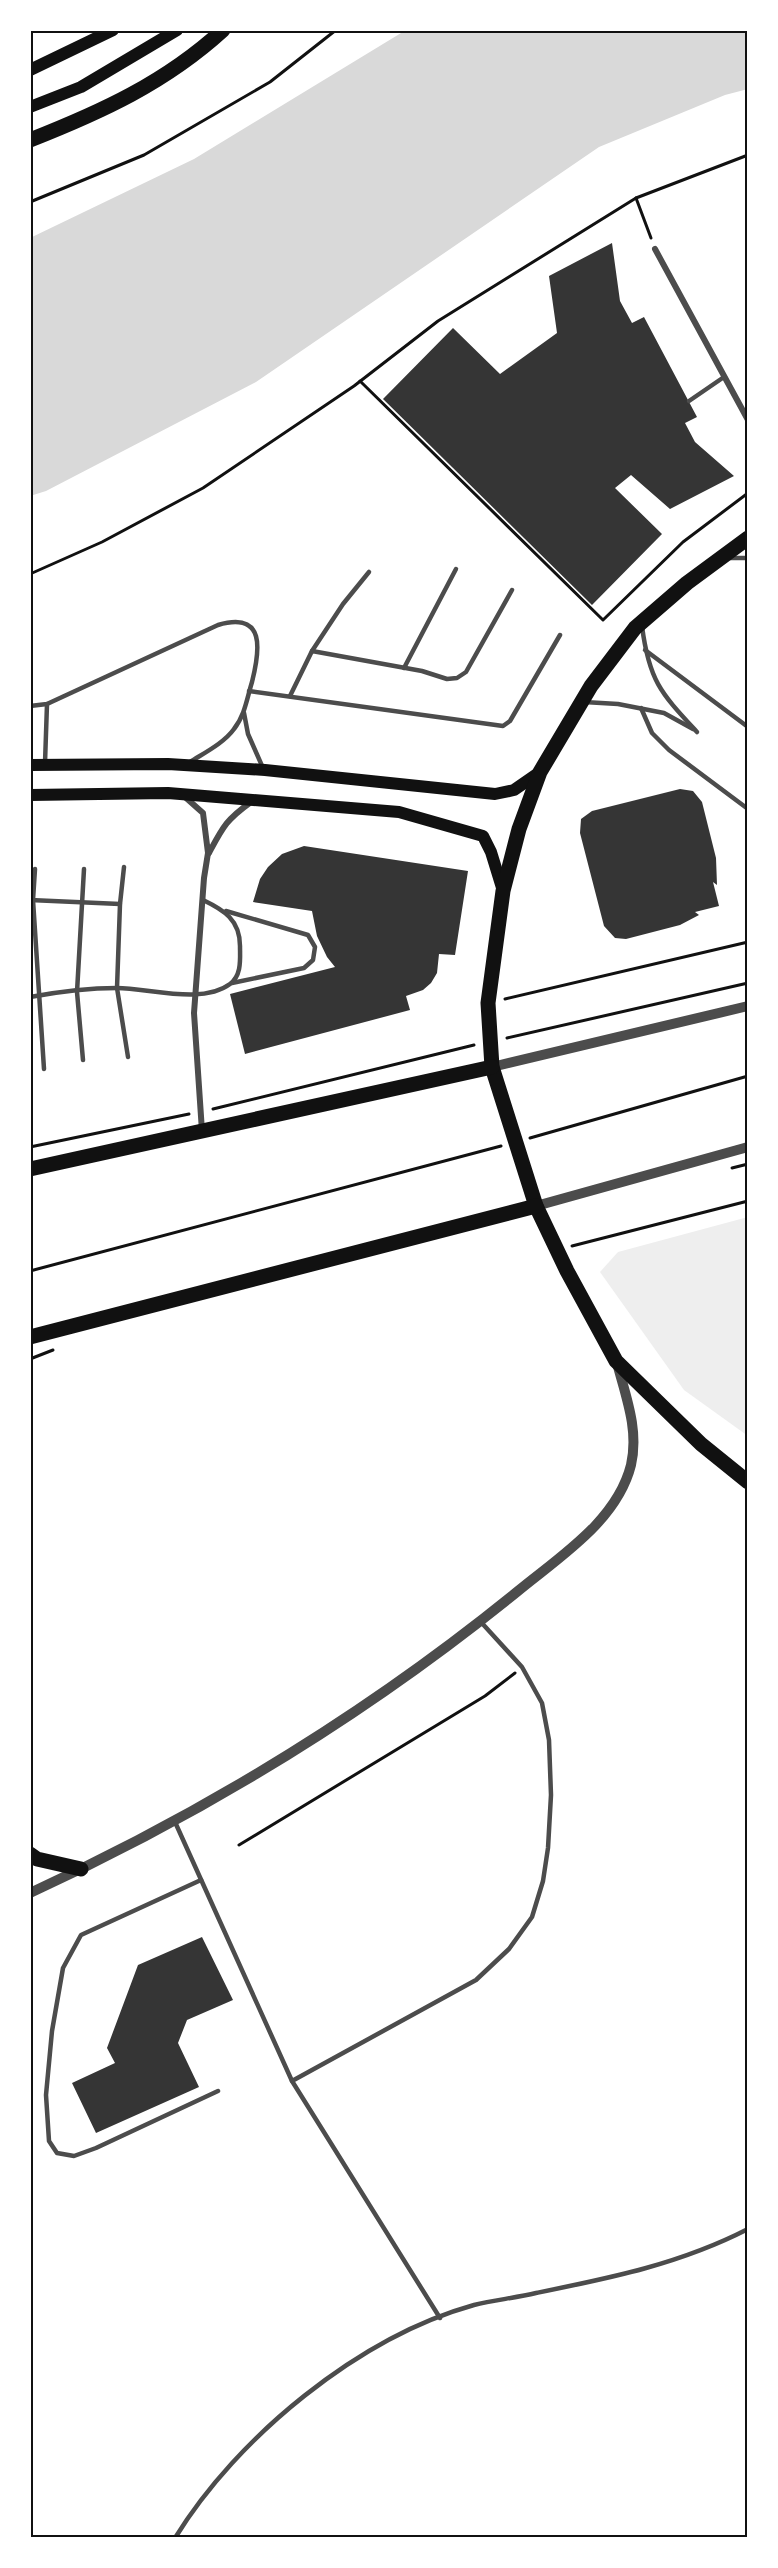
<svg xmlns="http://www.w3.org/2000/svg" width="778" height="2568" font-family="Ubuntu,sans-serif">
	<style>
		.green { fill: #eee }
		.water { fill: #d9d9d9 }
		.building { fill: #353535 }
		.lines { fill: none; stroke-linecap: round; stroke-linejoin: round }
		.path { stroke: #111; stroke-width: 3 }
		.service { stroke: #4c4c4c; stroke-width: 4.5 }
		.minor { stroke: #4c4c4c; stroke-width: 6 }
		.tertiary { stroke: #4c4c4c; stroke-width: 10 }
		.secondary { stroke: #111; stroke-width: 12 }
		.primary { stroke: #111; stroke-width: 15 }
		.neatline { fill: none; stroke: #111; stroke-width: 2 }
	</style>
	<rect width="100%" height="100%" fill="#fff"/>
	<polygon class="green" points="748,1217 748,1436 684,1390 600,1272 618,1252"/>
	<polygon class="water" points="406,30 748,30 748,89 725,95 599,147 256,382 46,491 30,496 30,238 194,159"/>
	<g class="building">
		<polygon points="612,243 620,301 632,323 644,317 697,417 685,423 695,442 734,476 670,509 631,475 615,488 662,534 592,605 383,399 453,328 500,374 557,333 549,276"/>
		<polygon points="680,789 693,791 702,802 716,858 717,885 713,882 719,906 695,912 699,915 680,925 626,939 615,938 604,926 580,833 581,819 592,811"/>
		<polygon points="304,846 468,871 455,955 439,954 437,973 431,983 423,990 406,996 410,1010 245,1054 230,994 335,967 327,957 317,936 312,911 253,902 260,879 268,867 282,854"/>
		<polygon points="202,1937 233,2000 187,2020 178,2043 199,2087 96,2133 72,2083 115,2063 107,2048 138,1965"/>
	</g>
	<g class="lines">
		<g class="path">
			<polyline points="636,198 651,238"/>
			<polyline points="30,202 144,155 270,82 336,30"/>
			<polyline points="360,381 603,620 683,542 748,493"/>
			<polyline points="30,574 102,542 203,488 354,386 438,321 636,198 748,155"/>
			<polyline points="505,999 748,942"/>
			<polyline points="507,1038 748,983"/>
			<polyline points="213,1109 474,1045"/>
			<polyline points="530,1138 748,1076"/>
			<polyline points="30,1147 189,1114"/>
			<polyline points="732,1168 748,1164"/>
			<polyline points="572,1246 748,1201"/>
			<polyline points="30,1271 501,1146"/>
			<polyline points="30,1359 53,1350"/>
			<polyline points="239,1845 485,1696 515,1673"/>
		</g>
		<g class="service">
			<polyline points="689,401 724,377"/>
			<polyline points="730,558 748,558"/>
			<path d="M642 626C649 681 661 693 697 732"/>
			<polyline points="645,650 748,727"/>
			<polyline points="312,651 343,604 369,572"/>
			<polyline points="404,668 456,569"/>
			<polyline points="249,691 503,726 510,721 560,635"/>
			<polyline points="290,696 312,651 422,671 447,679 457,678 466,672 512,590"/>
			<polyline points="584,702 618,704 664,713 693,729"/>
			<path d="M30 706 47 704 218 625C266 611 260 650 252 682 247 698 245 715 234 729 224 743 204 753 190 762"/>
			<polyline points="641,708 652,733 669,750 748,809"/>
			<polyline points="244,713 248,734 263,768"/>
			<polyline points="45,763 47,704"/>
			<polyline points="124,867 120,904 117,988 128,1057"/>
			<polyline points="35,869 33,900 44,1069"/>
			<polyline points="30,900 120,904"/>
			<polyline points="226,911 308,935 315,947 313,960 304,968 232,983"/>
			<path d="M30 997C57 992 89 988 117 988 149 988 202 1005 230 984 242 975 240 959 240 946 240 920 224 910 203 900"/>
			<polyline points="83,1060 77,992 84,869"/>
			<polyline points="175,1822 292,2081 440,2318"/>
			<polyline points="201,1880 81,1935 63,1968 52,2031 46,2095 49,2141 57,2153 74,2156 96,2148 218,2091"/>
			<polyline points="292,2081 476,1980 509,1949 532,1917 543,1881 548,1848 551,1795 549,1740 542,1703 522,1667 480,1621"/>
			<path d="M175 2538C237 2437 359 2337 474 2305 494 2300 515 2298 536 2293 610 2278 680 2264 748 2229"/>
		</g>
		<g class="minor">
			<polyline points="655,249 748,420"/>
			<polyline points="185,797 203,813 208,853 204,878 194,1013 202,1131"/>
			<path d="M209 853C223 827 226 820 251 802"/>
		</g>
		<g class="tertiary">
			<polyline points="492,1067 748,1006"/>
			<polyline points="536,1206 748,1147"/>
			<path d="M30 1893C206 1812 368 1713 518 1591 559 1557 617 1521 631 1465 639 1430 626 1397 617 1363"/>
		</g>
		<g class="secondary">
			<polyline points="30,70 113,30"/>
			<polyline points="30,107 81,87 177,30"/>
			<polyline points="30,765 168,764 265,770 495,794 514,790 540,772"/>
			<polyline points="30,795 168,793 399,812 483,836 491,852 503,891"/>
		</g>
		<g class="primary">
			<path d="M30 140C101 112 165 83 223 30"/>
			<polyline points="748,538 687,583 635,628 591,686 540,772 519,829 503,891 488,1003 492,1067 536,1206 567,1271 616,1361 701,1444 748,1482"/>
			<polyline points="30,1169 492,1067"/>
			<polyline points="30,1337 536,1206"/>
			<polyline points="30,1854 37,1859 81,1869"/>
		</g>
	</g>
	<rect width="778" height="2568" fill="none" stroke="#ffffff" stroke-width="63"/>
	<rect x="32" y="32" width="714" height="2504" class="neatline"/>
</svg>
